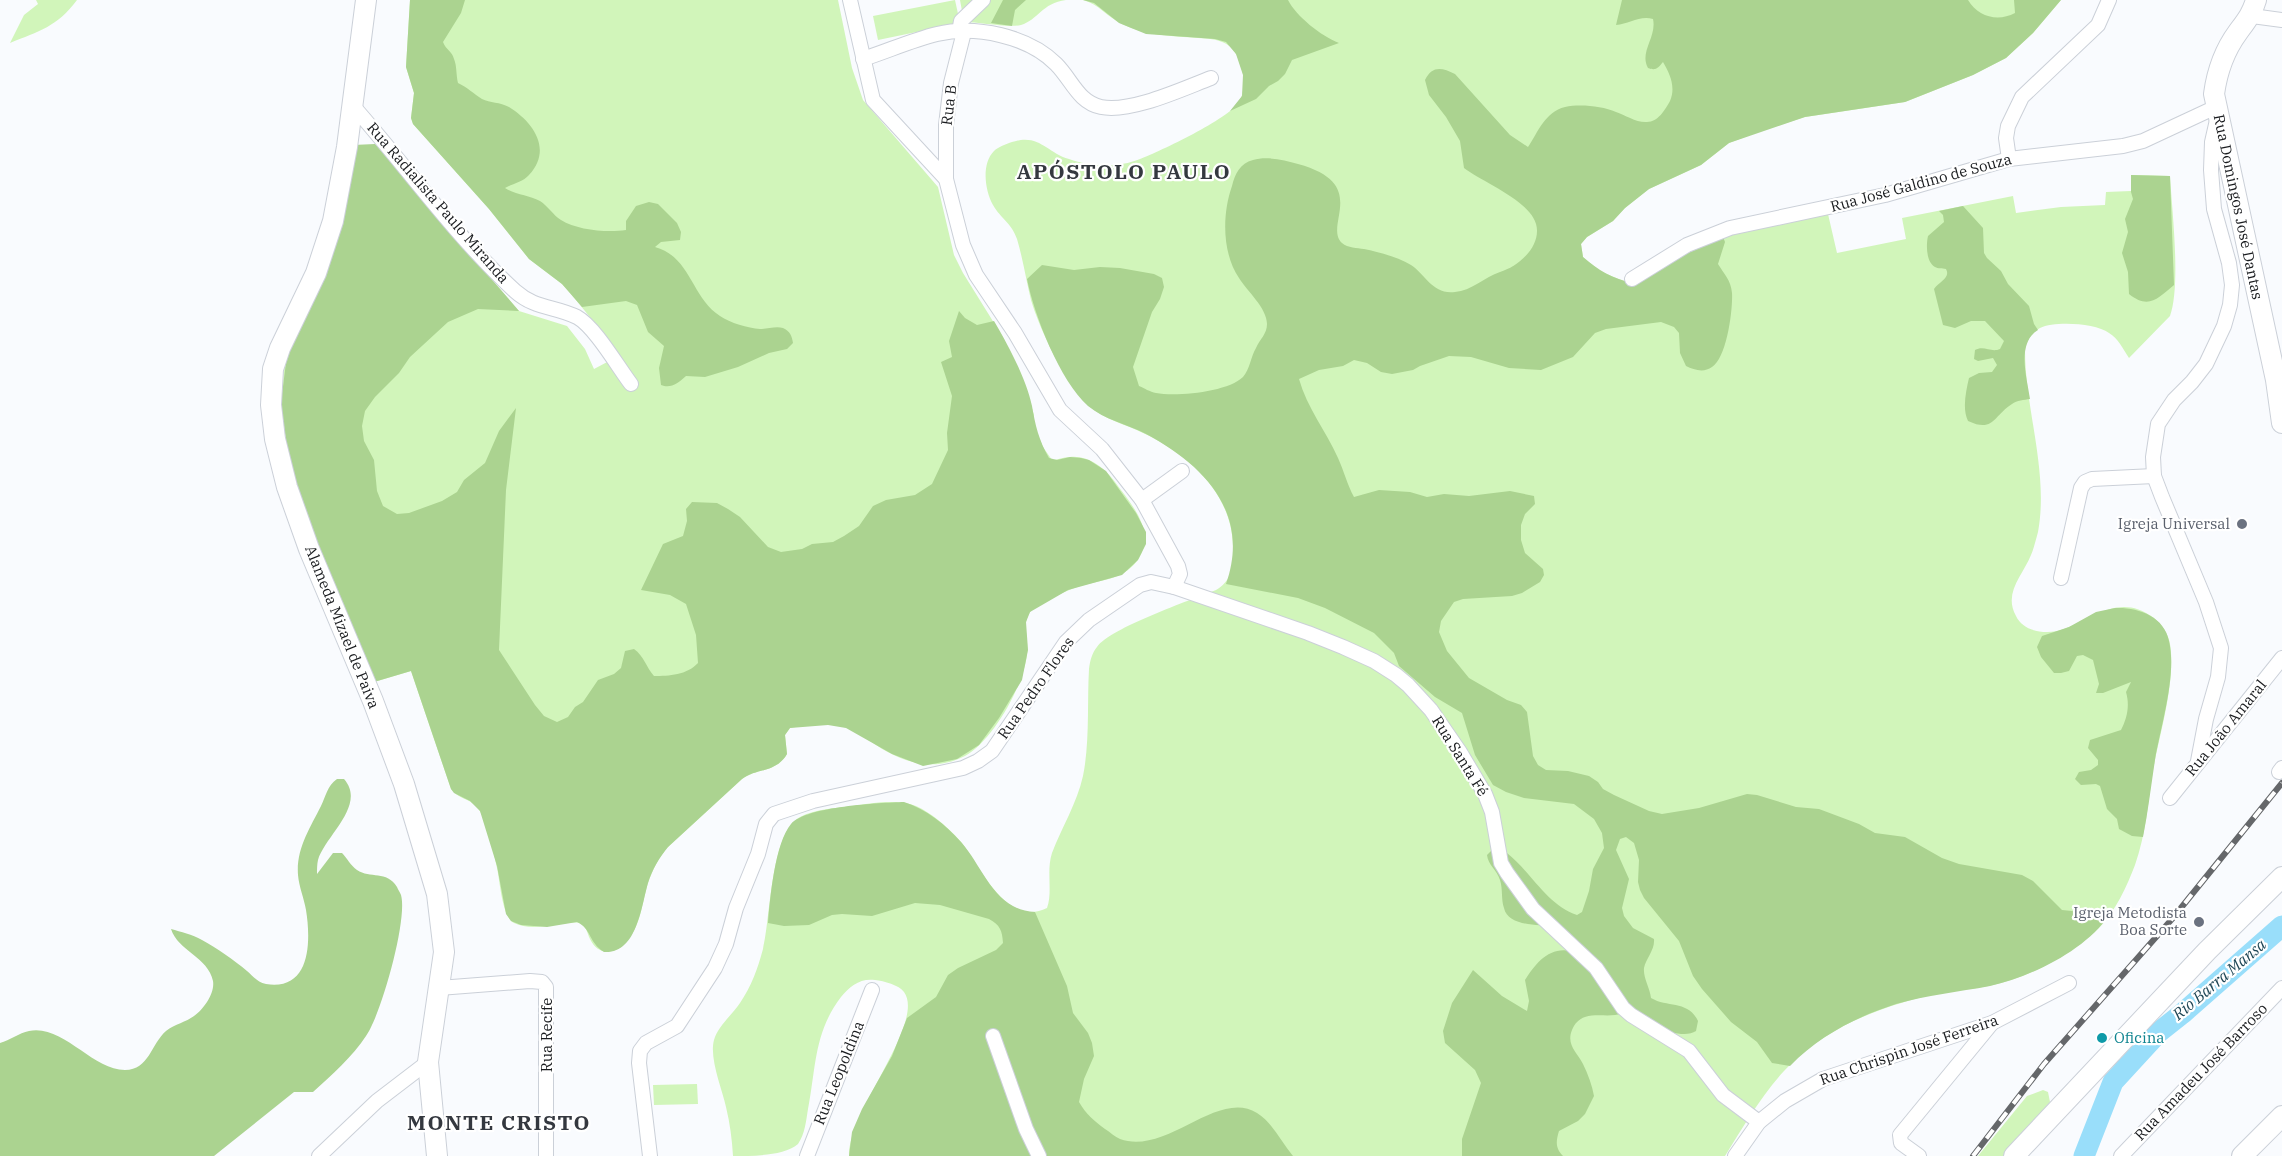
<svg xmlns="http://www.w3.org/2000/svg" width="2282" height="1156" font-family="'IBM Plex Serif',serif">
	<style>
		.green { fill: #d1f5ba }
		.forest { fill: #abd390 }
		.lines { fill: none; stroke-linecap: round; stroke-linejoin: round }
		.river { stroke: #99defa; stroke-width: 21 }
		.street-casing { stroke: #cbd0d8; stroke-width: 16 }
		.secondary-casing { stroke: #cbd0d8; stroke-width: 22 }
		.street { stroke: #fff; stroke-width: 14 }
		.secondary { stroke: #fff; stroke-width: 20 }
		.rail-casing { stroke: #65676a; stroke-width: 6 }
		.rail { stroke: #fff; stroke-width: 4; stroke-dasharray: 11; stroke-linecap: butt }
		.worship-dot { fill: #6b7280; stroke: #fff; stroke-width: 2 }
		.culture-dot { fill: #0f9aa8; stroke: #fff; stroke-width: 2 }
		.labels { text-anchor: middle; stroke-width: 4.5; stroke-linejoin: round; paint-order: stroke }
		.street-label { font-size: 15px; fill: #191b1e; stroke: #fff }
		.worship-label { font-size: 15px; fill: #5b616d; stroke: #fff; text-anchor: end }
		.culture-label { font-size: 15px; fill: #0d838f; stroke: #fff; text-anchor: start }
		.water-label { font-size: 16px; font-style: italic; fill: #1f4756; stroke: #fff }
		.district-label { font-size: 21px; font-weight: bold; letter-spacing: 1.5px; fill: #34383f; stroke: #fff }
	</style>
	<rect width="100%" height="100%" fill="#f9fbfe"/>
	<g class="green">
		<path d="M36 0H77C57 27 39 31 10 43L24 15 38 4Z"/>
		<path d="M410 0H838L852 68 863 100 938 187 954 255 963 273 1004 339 1027 391 1034 415V426L1043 447 1052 460C1058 460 1063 457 1070 457 1088 455 1105 468 1115 482 1131 504 1156 530 1139 558 1126 579 1102 580 1080 586 1068 590 1057 595 1047 601 1041 604 1032 608 1029 614 1022 624 1029 642 1027 654 1024 685 993 741 965 756 934 772 903 763 876 745 866 738 856 730 844 727 827 722 807 725 790 728L785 735 787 754C776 773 757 768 742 779L668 847C659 857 653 869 648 883 642 902 641 926 626 942 615 955 598 956 590 939 587 933 587 927 581 924 571 918 535 934 514 923 502 917 500 881 497 868 494 853 487 818 477 807 469 798 458 799 451 789L411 671 374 682 311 528 284 426 282 394 284 367 375 144 519 311 567 326 585 349 594 369 611 360 589 316 571 294 562 284 529 259 489 209 413 124 411 118 414 93 406 67Z"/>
		<polygon points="955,0 960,23 878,40 873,16"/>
		<path d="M960 0H1066C1042 3 1038 20 1021 25 1008 28 979 22 964 22Z"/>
		<path d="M1083 0H2061L2033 33 2006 58 1973 75 1905 102 1805 117 1758 132 1729 143 1701 165 1649 189 1625 208 1613 221 1587 237 1581 244 1583 257 1600 271 1623 281 1633 283 1723 237 1828 214 1837 253 1906 239 1902 218 2013 196 2016 213 2061 207 2105 205 2106 192 2131 191V175L2170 176C2172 211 2181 285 2170 316L2129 358C2123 349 2118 338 2109 333 2095 323 2055 321 2040 328 2031 333 2027 340 2025 350 2025 410 2049 472 2038 532 2036 539 2034 548 2031 555 2023 575 2003 593 2016 616 2024 633 2049 635 2064 629 2096 617 2120 593 2154 618 2162 625 2168 633 2170 644 2176 680 2160 733 2153 770 2148 802 2146 834 2135 865 2127 886 2115 912 2099 928 2069 956 2033 975 1993 985 1977 989 1961 989 1945 992 1886 1004 1825 1026 1784 1071 1761 1096 1743 1127 1725 1156H849C848 1112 926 1022 904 992 899 985 884 981 875 980 860 978 850 986 841 997 814 1032 816 1068 808 1109 806 1121 805 1134 798 1144 784 1156 753 1156 733 1156 732 1140 730 1123 726 1107 722 1089 709 1058 714 1040 718 1026 732 1015 740 1003 751 987 758 968 763 949 771 918 770 833 800 817 815 809 837 808 853 806 873 803 897 799 916 806 932 813 951 830 962 843 981 868 1007 928 1047 908 1053 891 1046 871 1052 853 1062 827 1077 803 1083 776 1090 741 1087 704 1089 669 1090 661 1092 653 1097 647 1110 628 1191 600 1216 590 1233 580 1234 564 1233 545 1231 492 1188 454 1143 433 1125 424 1103 419 1088 405 1066 385 1039 328 1031 300 1026 280 1023 259 1017 239 1011 222 1001 219 993 205 985 191 981 164 994 151 998 147 1006 144 1012 142 1039 133 1046 152 1069 159 1091 167 1118 168 1140 159 1161 151 1228 119 1239 102 1246 91 1244 73 1240 62 1232 41 1218 39 1198 38 1172 36 1146 36 1122 24 1107 17 1099 4 1083 0Z"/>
		<polygon points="697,1084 698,1104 654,1105 653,1085"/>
		<polygon points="2043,1090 2048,1092 2050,1102 2006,1156 1978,1156 2027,1096"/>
	</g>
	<g class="forest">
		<path d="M410 0H465L461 13 443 42C446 50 452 51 454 59 457 66 456 75 458 83 467 87 474 94 482 99 490 103 500 102 509 107 533 122 553 149 529 175 523 182 512 184 505 188 516 195 529 195 540 201 548 206 553 215 561 220 577 230 607 233 626 230V221L636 206 649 202 658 204 677 223 681 232 680 240 661 242 655 247C691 257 691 297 720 316 730 323 748 328 760 329 767 329 776 326 783 328 790 331 792 336 793 343L787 349 769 353 738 367 705 377 686 376C678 383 671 389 661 385L659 368 664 346 648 332 637 305 626 301 582 307 562 284 529 259 489 209 413 124 411 118 414 93 406 67Z"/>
		<polygon points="1003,0 1026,0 1015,10 1012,26 991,23"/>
		<path d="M1083 0H1288C1296 16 1321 36 1339 43L1292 60 1285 74 1278 81 1269 86 1256 99 1230 111 1242 96 1243 75 1236 54 1226 42 1215 39 1146 34 1119 23 1094 3Z"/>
		<path d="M1622 0H1968C1978 17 1998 22 2015 13L2014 0H2061L2033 33 2006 58 1973 75 1905 102 1805 117 1729 143 1701 165 1649 189 1625 208 1613 221 1587 237 1581 244 1583 257C1598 270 1613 279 1633 283L1675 259 1723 237 1725 242 1718 264C1724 274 1731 280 1732 293 1733 309 1727 358 1712 367 1704 373 1694 370 1686 366L1680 353 1679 333 1674 327 1661 322 1606 329 1595 333 1573 357 1541 370 1509 368 1471 357 1449 356 1420 366 1413 370 1392 374 1381 372 1367 363 1354 360 1343 366 1319 370 1299 379C1307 408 1326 431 1338 458 1344 471 1347 484 1354 497L1379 490 1410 492 1427 497 1444 494 1469 496 1510 491 1534 496 1535 504 1525 514 1521 525V540L1525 553 1543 569 1544 575 1540 582 1522 593 1512 596 1463 599 1454 602 1441 621 1439 632 1447 651 1469 678 1507 700 1521 705 1527 712 1533 756 1538 765 1546 770 1568 771 1589 776 1598 782 1603 789 1614 795 1649 811 1662 814 1699 808 1747 794 1757 795 1796 807 1819 809 1859 824 1875 833 1905 837 1942 858 1959 864 2022 875 2033 881 2062 910 2082 912 2092 908 2102 910 2109 915C2086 950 2031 977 1990 986 1958 992 1927 995 1896 1004 1856 1017 1819 1036 1790 1066L1772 1063 1757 1042 1731 1022 1702 989 1693 976 1679 941 1644 898 1640 890 1638 882 1639 860 1634 843 1626 837 1620 839 1616 850 1629 879 1622 908 1624 916 1633 928 1654 939C1655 950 1646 958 1644 968 1643 978 1650 988 1651 998 1668 1008 1688 1000 1698 1021L1696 1031C1680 1042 1640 1020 1623 1013 1610 1018 1598 1013 1585 1017 1579 1019 1575 1023 1572 1030 1566 1045 1577 1052 1583 1064 1588 1074 1592 1085 1594 1096L1585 1114 1578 1121 1559 1131C1556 1141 1555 1148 1563 1156H1462V1139L1481 1083 1475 1070 1445 1043 1443 1031 1452 1003 1473 970 1502 996 1527 1011 1529 1001 1525 980C1535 964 1549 946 1571 951L1554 927C1539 924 1508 927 1504 908 1501 900 1503 889 1500 880 1497 870 1488 865 1487 855L1491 851 1507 853C1530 871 1548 906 1577 915L1582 912 1589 891 1593 869 1604 848 1602 833 1594 819 1574 804 1524 798 1506 792 1493 785 1475 755 1462 713 1435 697 1399 666 1394 653 1374 633 1325 608 1298 598 1226 584C1251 513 1204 465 1146 434 1127 424 1105 420 1088 406 1060 381 1034 315 1027 279L1042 265 1074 270 1100 267 1120 268 1154 274 1162 278 1164 287 1160 299 1152 312 1133 367 1139 386C1144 388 1150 392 1156 393 1176 397 1228 392 1243 377 1250 369 1251 356 1256 348 1260 339 1267 334 1267 324 1267 308 1247 291 1239 278 1222 253 1222 214 1232 186 1235 174 1240 163 1253 160 1267 156 1284 160 1298 164 1371 184 1323 225 1342 243 1348 248 1357 248 1364 249 1378 252 1398 257 1411 265 1426 275 1433 295 1455 292 1471 291 1485 277 1500 272 1517 267 1537 250 1537 231 1538 203 1483 183 1464 168L1460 141 1446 117 1429 95 1425 80C1432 66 1441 67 1455 74L1510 135 1528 147C1538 132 1545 112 1565 107 1580 104 1602 106 1616 112 1625 115 1637 123 1647 122 1658 122 1665 110 1670 101 1676 87 1670 74 1663 62 1658 68 1656 71 1648 68 1639 52 1657 37 1653 19 1640 15 1629 24 1616 25Z"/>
		<path d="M375 144 519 311 478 309 448 322 410 357 399 373 375 397 365 411 362 426 364 441 374 460 377 491 383 506 397 514 409 513 442 501 457 492 464 480 485 463 499 431 516 408 506 490 499 650 535 705 544 716 557 722 568 717 575 707 583 702 598 680 614 674 621 668 625 651 634 649C644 656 646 667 654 676 669 676 687 675 698 663L696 635 686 604 670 595 641 590 663 544 683 536 687 521 686 509 692 502 717 503 728 509 740 517 768 547 781 552 802 549 812 544 833 542 844 536 859 526 873 506 886 500 915 495 932 484 948 450 947 433 952 396 941 362 952 357 949 341 959 311 965 318 977 325 994 321C1008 345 1026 378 1032 406 1035 424 1039 441 1049 458L1057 460 1070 457 1081 458 1089 460 1106 471 1136 513 1146 532V544L1138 560 1122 575 1068 590 1030 612 1026 622 1028 650 1022 680 999 718 979 745 957 759 923 766 892 754 846 728 828 725 790 728 785 735 787 754C776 773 757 768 742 779L668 847C659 858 652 870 648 883 641 907 637 954 604 952 589 943 591 928 577 922L547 927 521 925 511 921 506 914 497 866 480 811 470 801 454 793 451 789 411 671 374 682 311 528 296 483 287 448 282 411V394L287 355 353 145Z"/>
		<path d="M2131 175 2170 176 2174 285C2158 298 2149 310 2129 294L2128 272 2122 253 2128 232 2125 219 2133 199 2131 192Z"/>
		<path d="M1963 206 1983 228 1984 253 1987 258 2001 271 2008 284 2029 306 2034 324 2038 330C2016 343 2027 378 2030 399 2024 400 2017 400 2012 404 1993 416 1994 433 1968 421 1962 409 1966 391 1969 378L1979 373 1992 372 1997 365 1993 358 1978 361 1974 359 1975 350C1984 345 1991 353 2000 349L2004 341 1985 321H1971L1955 328 1943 325 1934 289C1939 282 1951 278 1946 269 1942 268 1938 269 1935 267 1926 262 1926 245 1928 236L1944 222 1943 215 1939 211Z"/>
		<path d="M2115 608C2138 607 2164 616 2169 641 2177 675 2161 725 2155 760 2151 786 2148 812 2143 837L2132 836 2119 829 2117 819 2107 809 2100 786 2096 784 2081 785 2075 779 2079 772 2091 770 2098 765V760L2088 748 2090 740 2121 730C2127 718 2130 706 2126 692L2131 682 2103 693H2096L2099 684 2093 660 2083 655 2077 656 2069 671 2061 673H2054L2041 657 2037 647 2042 636 2069 627 2096 612Z"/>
		<path d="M337 779H344C367 805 325 836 318 860 317 864 317 870 317 874L333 853H342C347 858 351 866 357 870 370 879 387 870 397 887 398 890 400 892 401 895 408 919 381 1015 366 1036 353 1056 331 1076 313 1092H294L214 1156H0V1043C10 1040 19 1033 29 1031 63 1024 92 1070 125 1070 149 1070 151 1044 166 1031 175 1024 186 1022 194 1016 204 1009 215 993 213 981 208 957 178 951 171 929 181 932 192 934 202 940 217 948 234 960 247 971 253 976 257 982 266 984 311 991 311 941 306 910 304 898 299 887 298 875 296 849 310 828 321 806 326 796 327 786 337 779Z"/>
		<path d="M904 802C926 809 945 824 961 842 984 868 994 910 1035 912L1067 986 1073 1013 1088 1033 1092 1043 1094 1056 1084 1079 1079 1102C1086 1114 1094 1121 1105 1129 1110 1132 1115 1137 1120 1139 1166 1156 1218 1088 1257 1113 1273 1123 1281 1142 1293 1156H849L852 1132 862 1109 892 1056 907 1018 936 997 948 975 958 968 996 950 1003 943C1002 930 1000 925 989 919L940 905 915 903 872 916 842 914 832 915 809 925 784 926 768 923C770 898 775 843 791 824 807 806 879 803 904 802Z"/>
	</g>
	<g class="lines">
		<polyline class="river" points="2084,1156 2113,1082 2159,1032 2183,1013 2282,926"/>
		<defs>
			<g id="street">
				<polyline points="850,0 873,100 946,179 963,245 976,275 1015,333 1060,410 1102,449 1142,500 1178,566 1180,574 1174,587"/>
				<polyline points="2252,16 2282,20"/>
				<polyline points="959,32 961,21 983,0"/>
				<path d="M863 59C888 51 912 40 937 34 976 25 1028 36 1056 64 1072 80 1078 102 1101 107 1131 113 1182 89 1211 78"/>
				<path d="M353 106C407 167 455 236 515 291 535 309 555 306 577 317 595 327 618 367 631 384"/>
				<polyline points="2009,159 2006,138 2008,126 2022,97 2098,25 2109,0"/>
				<polyline points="946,179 946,125 951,83 964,32"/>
				<polyline points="1632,279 1687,245 1730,228 1885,195 2009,159 2123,146 2143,141 2216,107"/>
				<polyline points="1142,500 1182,471"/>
				<polyline points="2061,578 2081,488 2085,482 2092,479 2154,476"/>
				<polyline points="2198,761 2206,719 2218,677 2221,648 2206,602 2162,497 2154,476 2153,457 2158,424 2174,400 2192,382 2206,364 2224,326 2230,305 2232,285 2229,263 2214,209 2211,170 2212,142 2217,120"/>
				<polyline points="2279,772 2282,768"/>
				<polyline points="2170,798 2282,658"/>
				<polyline points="439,988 530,981 542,982 546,987 546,1156"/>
				<polyline points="993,1036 1026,1129 1039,1156"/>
				<polyline points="319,1156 377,1101 428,1062"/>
				<polyline points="650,1156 639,1063 640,1051 646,1043 677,1026 715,968 726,944 736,908 758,854 766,824 774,814 813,801 963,768 978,761 992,751 1066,642 1089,620 1140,585 1151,582 1174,587 1308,633 1343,647 1374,661 1396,675 1408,685 1431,710 1460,752 1485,794 1492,812 1501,863 1507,873 1533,909 1596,968 1623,1008 1631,1015 1689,1051 1723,1095 1759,1122"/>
				<polyline points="807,1156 872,990"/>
				<polyline points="1735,1156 1759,1122 1785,1101 1823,1079 1992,1023 2069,983"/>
				<polyline points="1919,1156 1901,1143 1900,1135 1992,1023"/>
				<polyline points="2121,1156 2282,988"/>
			</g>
			<g id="secondary">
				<polyline points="366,0 347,147 333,221 316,273 280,348 273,369 271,405 275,439 287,487 309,549 373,701 404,784 437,894 444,952 428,1062 437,1156"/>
				<path d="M2256 0C2252 14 2246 21 2238 32 2224 51 2217 72 2214 94L2276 380 2282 423"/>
				<polyline points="2014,1156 2207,951 2282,877"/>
				<polyline points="2242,1156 2282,1116"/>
			</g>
		</defs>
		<use href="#street" class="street-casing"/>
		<use href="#secondary" class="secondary-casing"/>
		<use href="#street" class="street"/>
		<use href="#secondary" class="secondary"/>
		<defs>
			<polyline id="rail" points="1973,1156 2044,1064 2172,919 2282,783"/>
		</defs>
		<use href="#rail" class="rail-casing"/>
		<use href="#rail" class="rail"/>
	</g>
	<g class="worship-dot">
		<circle cx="2242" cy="524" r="6"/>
		<circle cx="2199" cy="922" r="6"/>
	</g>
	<circle class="culture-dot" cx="2102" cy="1038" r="6"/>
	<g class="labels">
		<g class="street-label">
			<text transform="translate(949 105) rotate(-83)" y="5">Rua B</text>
			<text transform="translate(1921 183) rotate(-15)" y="5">Rua José Galdino de Souza</text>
			<text transform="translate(438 203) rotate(49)" y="5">Rua Radialista Paulo Miranda</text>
			<text transform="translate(2238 207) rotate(78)" y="5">Rua Domingos José Dantas</text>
			<text transform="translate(342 627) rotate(68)" y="5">Alameda Mizael de Paiva</text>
			<text transform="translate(1036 688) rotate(-55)" y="5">Rua Pedro Flores</text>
			<text transform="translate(2226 728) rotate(-51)" y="5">Rua João Amaral</text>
			<text transform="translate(1460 756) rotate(58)" y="5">Rua Santa Fé</text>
			<text transform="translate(547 1035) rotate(-90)" y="5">Rua Recife</text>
			<text transform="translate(1909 1050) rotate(-19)" y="5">Rua Chrispin José Ferreira</text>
			<text transform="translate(2201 1072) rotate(-46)" y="5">Rua Amadeu José Barroso</text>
			<text transform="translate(839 1073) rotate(-68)" y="5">Rua Leopoldina</text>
		</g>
		<g class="worship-label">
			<text x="2230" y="529">Igreja Universal</text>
			<text x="2187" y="918">Igreja Metodista<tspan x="2187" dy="17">Boa Sorte</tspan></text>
		</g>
		<g class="culture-label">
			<text x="2114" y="1043">Oficina</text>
		</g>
		<g class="water-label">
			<text transform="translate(2219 979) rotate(-40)" y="6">Rio Barra Mansa</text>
		</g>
		<g class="district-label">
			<text x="1124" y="179">APÓSTOLO PAULO</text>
			<text x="499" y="1130">MONTE CRISTO</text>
		</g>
	</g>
</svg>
